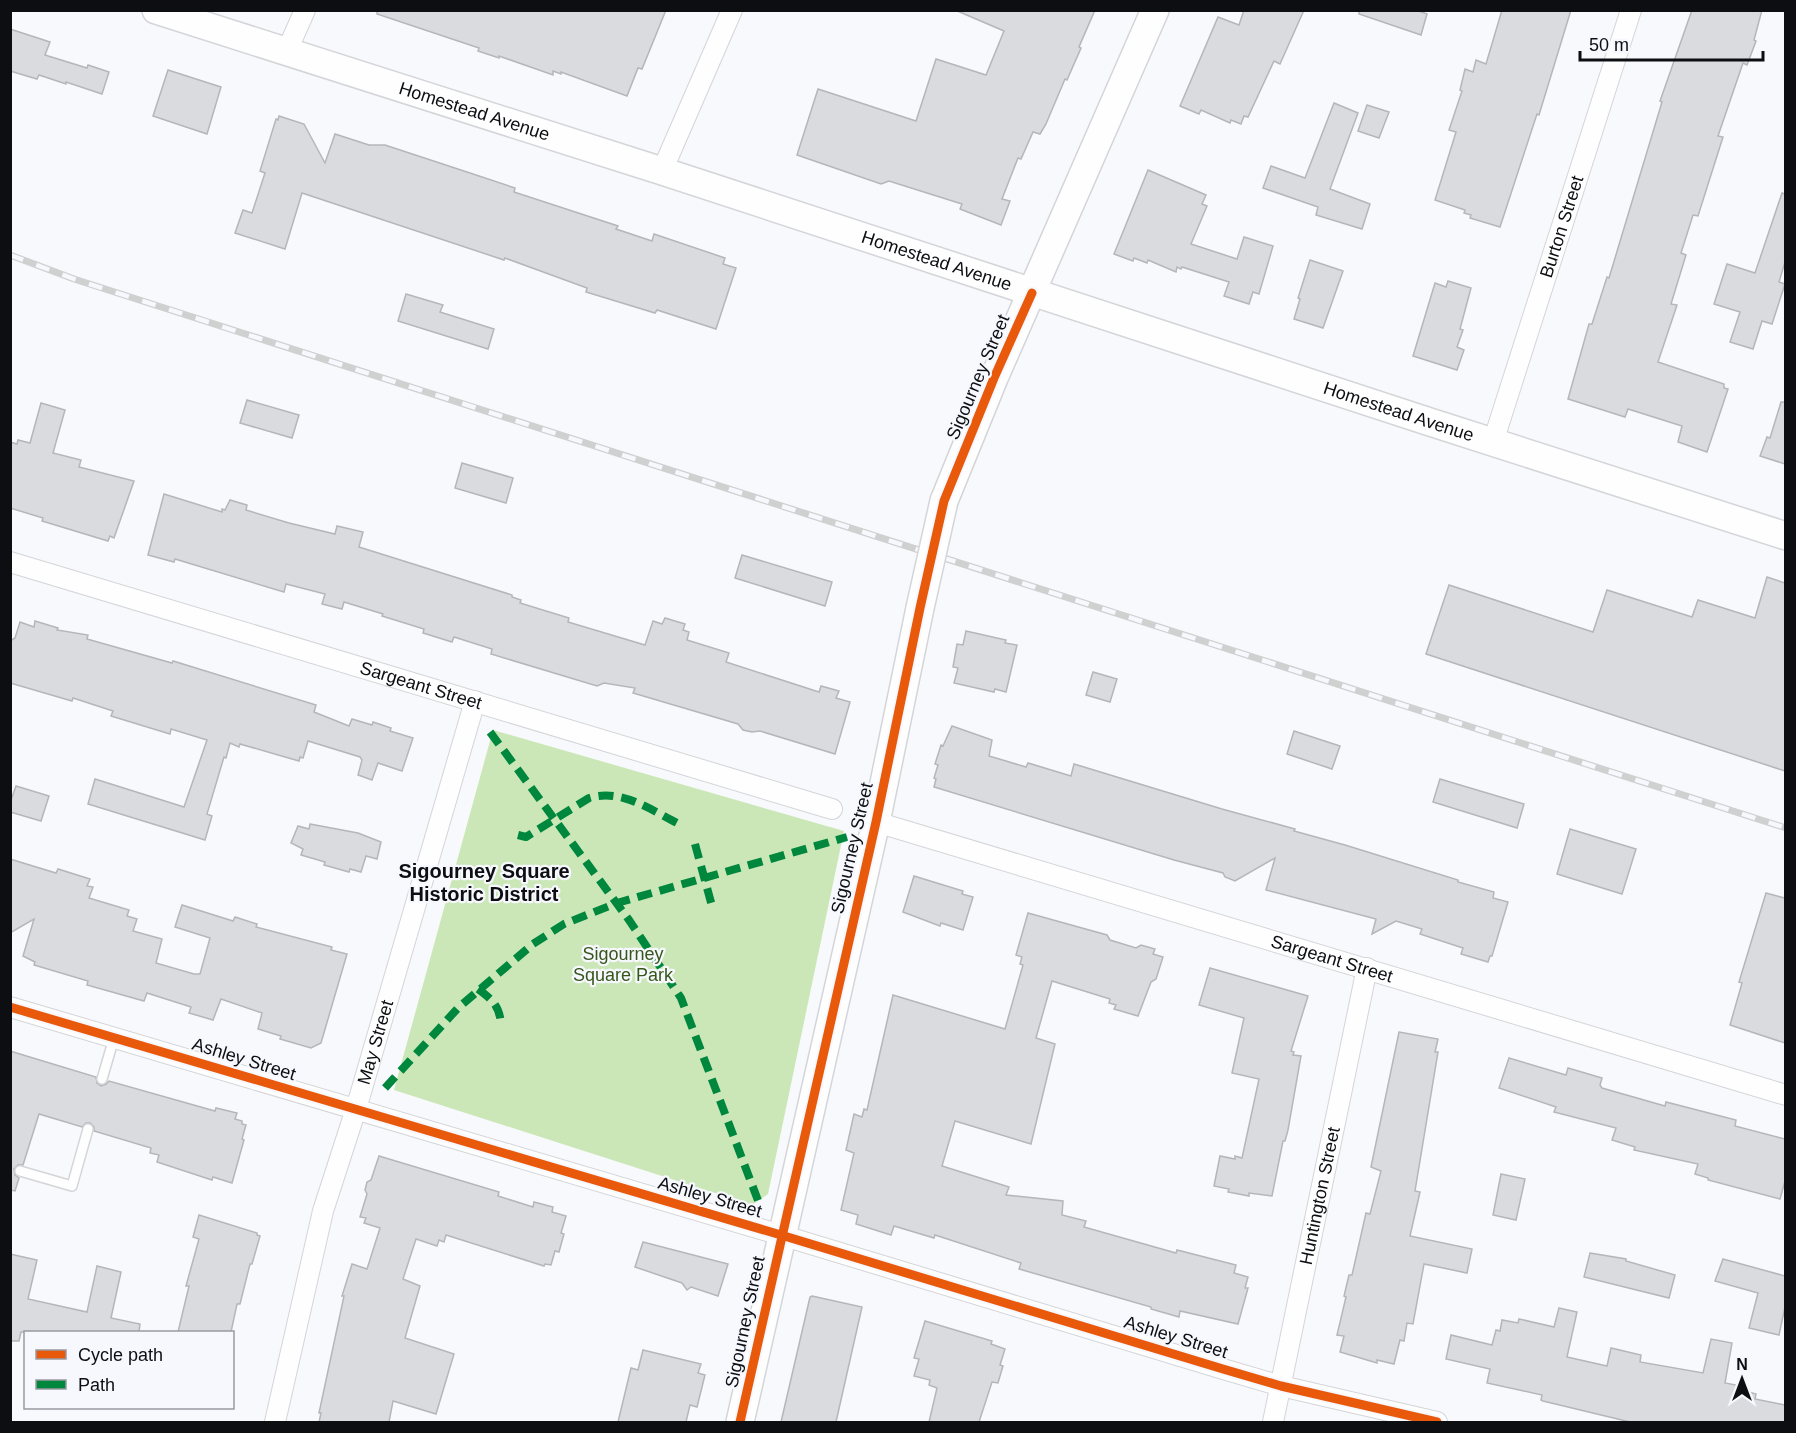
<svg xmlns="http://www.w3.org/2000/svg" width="1796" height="1433" font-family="Helvetica,sans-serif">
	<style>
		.green { fill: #cbe7b8 }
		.building { fill: #dadbde; stroke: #b5b6b9; stroke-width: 1.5 }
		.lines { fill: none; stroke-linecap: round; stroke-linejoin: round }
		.service-casing { stroke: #d4d5d9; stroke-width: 12 }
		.minor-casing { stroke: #d4d5d9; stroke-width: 22 }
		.secondary-casing { stroke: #d4d5d9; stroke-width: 30 }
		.service { stroke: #fefeff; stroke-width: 9 }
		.minor { stroke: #fefeff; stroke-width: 20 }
		.secondary { stroke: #fefeff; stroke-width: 27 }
		.rail-casing { stroke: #d0d0d1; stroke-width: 7 }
		.rail { stroke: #f6f8fe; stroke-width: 4.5; stroke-dasharray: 14; stroke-linecap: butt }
		.secondary-bridge-casing { stroke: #d4d5d9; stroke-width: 30; stroke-linecap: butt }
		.secondary-bridge { stroke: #fefeff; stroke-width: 27 }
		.quiet { stroke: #00873e; stroke-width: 8; stroke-dasharray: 15 8; stroke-linecap: butt }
		.cycleway-casing { stroke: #f6f8fe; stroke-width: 13 }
		.cycleway { stroke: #e8590c; stroke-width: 9 }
		.labels { text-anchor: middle; stroke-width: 4.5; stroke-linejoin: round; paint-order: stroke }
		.street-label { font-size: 18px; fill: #0d0e12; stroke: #f6f8fe }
		.park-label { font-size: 18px; fill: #37561a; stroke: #f6f8fe }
		.neighbourhood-label { font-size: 20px; font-weight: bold; fill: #0d0e12; stroke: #f6f8fe }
	</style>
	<rect width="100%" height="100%" fill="#f8f9fc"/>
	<polygon class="green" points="493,730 844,831 768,1194 752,1205 394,1090"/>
	<g class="building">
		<polygon points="377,10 666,10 642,69 638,68 627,96 561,72 561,74 553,71 553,75 499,56 499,58 478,51 479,48 377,14"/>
		<polygon points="955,10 1095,10 1079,47 1081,48 1067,80 1065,79 1046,124 1040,134 1033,132 1021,159 1018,158 1002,199 1010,201 1001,225 960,209 962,204 889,181 881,184 797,155 818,89 916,121 936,59 986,75 1004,31"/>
		<polygon points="1244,10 1304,10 1280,64 1274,61 1248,117 1244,116 1241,124 1231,120 1230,123 1201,110 1199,114 1180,106 1218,17 1239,25"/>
		<polygon points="1359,10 1416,10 1427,14 1421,35 1359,14"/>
		<polygon points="1502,10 1571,10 1539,115 1537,114 1500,227 1470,218 1471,215 1464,213 1465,210 1435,200 1456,132 1449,130 1462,91 1460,90 1465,69 1473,72 1476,60 1486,64"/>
		<polygon points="1692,10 1762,10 1754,40 1756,41 1747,65 1743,63 1718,136 1723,137 1698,216 1693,215 1681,253 1686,255 1671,304 1677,305 1658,362 1724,384 1724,388 1728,389 1707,452 1678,442 1682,426 1628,409 1625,417 1568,399 1589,324 1592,324 1607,277 1609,278 1662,102 1660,101"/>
		<polygon points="10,29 50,42 45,55 87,68 88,65 109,72 102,94 66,82 66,84 39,75 37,79 10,71"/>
		<polygon points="168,70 221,87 207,134 153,116"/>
		<polygon points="1334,103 1358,113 1330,189 1370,204 1362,229 1316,215 1318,207 1263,188 1271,166 1305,178"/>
		<polygon points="1367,105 1389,112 1379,138 1358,131"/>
		<polygon points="279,116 304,124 325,163 335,134 369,145 385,145 470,173 515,188 514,192 618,226 616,229 652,241 654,234 725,258 723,264 736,268 716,329 657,310 655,313 586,292 587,288 505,258 504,260 302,193 285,249 235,233 243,210 252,213 265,173 260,171 276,119 278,120"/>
		<polygon points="1148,170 1206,195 1202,204 1207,206 1191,244 1237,259 1244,237 1273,246 1259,294 1253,292 1249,304 1224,296 1229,282 1182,267 1181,269 1177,267 1176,272 1148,260 1147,263 1134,258 1133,261 1114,254"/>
		<polygon points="1782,193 1785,194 1785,262 1779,282 1785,284 1772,324 1762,321 1753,349 1730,342 1740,312 1714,304 1727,264 1755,273"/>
		<polygon points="1310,260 1343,271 1323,328 1294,319 1300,299 1298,298"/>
		<polygon points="1448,281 1471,288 1460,329 1463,330 1457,347 1464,350 1457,370 1413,356 1435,283 1446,287"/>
		<polygon points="406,294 443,305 440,312 494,329 488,349 398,321"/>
		<polygon points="247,400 299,415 292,438 240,423"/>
		<polygon points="1781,402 1785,402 1785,464 1760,456 1767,437 1770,438"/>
		<polygon points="41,403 65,410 53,453 81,460 79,467 134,481 114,538 110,536 108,541 42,521 43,518 10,508 10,442 17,444 18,440 30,443"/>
		<polygon points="462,463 513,478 506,503 455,488"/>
		<polygon points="164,494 222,512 222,509 225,510 230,500 247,505 246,510 289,523 335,534 337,526 363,532 359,547 512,595 512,597 521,600 520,603 569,618 568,622 645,645 653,621 662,624 665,618 685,624 683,630 689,632 687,640 729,653 726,662 819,692 821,686 839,691 836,698 850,702 835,754 760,731 752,732 743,730 738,724 633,693 635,688 604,683 597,686 491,654 492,649 454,637 452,642 423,633 424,629 382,616 383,614 344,602 342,609 322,604 325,594 286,584 284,592 175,559 174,562 148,555"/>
		<polygon points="742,555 832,582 825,606 735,578"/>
		<polygon points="1767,577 1785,583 1785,771 1426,654 1449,585 1593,632 1607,590 1692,617 1698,600 1755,618"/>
		<polygon points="35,621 58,628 57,630 88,635 87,639 172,663 173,661 316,705 314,712 349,726 352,719 372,725 373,722 391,728 390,731 413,738 402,771 378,763 372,780 358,775 362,760 360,757 308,741 303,758 300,757 299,761 240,744 239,747 230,743 226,758 224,757 207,814 212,816 205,840 88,804 95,779 184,807 207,740 171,729 170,734 111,716 113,711 73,698 72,701 10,683 10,641 15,638 20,622 34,627"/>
		<polygon points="966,631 1006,640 1005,643 1017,645 1006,692 995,689 994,692 954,683 958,668 953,667 957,644 963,645"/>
		<polygon points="1093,672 1117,679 1110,702 1086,695"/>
		<polygon points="952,726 992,740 989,756 1026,767 1028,763 1071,776 1074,764 1222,809 1295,829 1294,831 1345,845 1458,880 1458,882 1494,892 1493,898 1508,902 1492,956 1490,956 1488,962 1461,954 1463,948 1420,934 1422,929 1396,921 1372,934 1376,919 1266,890 1275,858 1235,881 1225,877 1223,873 1174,860 934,787 936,779 934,778 938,765 935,764 941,745 943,746"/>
		<polygon points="1294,731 1340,746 1332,769 1287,754"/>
		<polygon points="1440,779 1524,804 1517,828 1433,802"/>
		<polygon points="16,786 49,796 41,821 10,812 10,803"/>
		<polygon points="310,824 358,833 381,842 377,859 366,856 361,872 350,869 349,872 324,865 325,862 301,855 303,849 291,843 298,826 309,829"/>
		<polygon points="1570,829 1636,849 1622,894 1557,874"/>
		<polygon points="10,859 56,873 58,869 90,879 87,886 93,887 89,898 129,910 127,916 137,919 133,931 162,939 156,963 194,974 200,974 210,938 175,927 182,905 233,921 235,917 257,924 256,927 332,947 331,950 347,954 321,1043 311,1048 280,1039 281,1036 258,1029 262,1013 221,999 213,1020 189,1013 191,1007 147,993 144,1001 87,985 88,981 34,965 35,962 23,956 34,919 10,933"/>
		<polygon points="914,876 963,891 962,894 973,897 963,930 941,923 940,926 903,912"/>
		<polygon points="1766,893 1785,898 1785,1043 1730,1025 1742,983 1739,982"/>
		<polygon points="1028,913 1107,935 1110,940 1136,948 1141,945 1155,949 1153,954 1163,957 1156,979 1151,982 1138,1016 1114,1009 1116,1005 1109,1003 1110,999 1052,981 1036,1038 1055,1044 1031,1144 955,1121 942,1166 1009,1187 1006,1195 1063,1201 1062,1215 1086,1221 1084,1227 1176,1253 1177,1250 1236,1265 1234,1273 1248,1277 1245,1288 1248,1288 1238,1324 1180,1311 1179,1317 1151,1309 1151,1307 1019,1269 1021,1263 935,1235 934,1238 894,1226 891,1235 856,1224 858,1215 841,1210 854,1153 846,1150 854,1114 862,1117 864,1109 867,1110 893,995 1005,1029 1023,965 1020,964 1022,957 1016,955"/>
		<polygon points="1210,968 1308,996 1291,1051 1294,1052 1293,1055 1301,1056 1288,1130 1285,1141 1283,1141 1272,1196 1249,1193 1249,1196 1228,1192 1229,1189 1214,1186 1220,1156 1235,1159 1235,1156 1242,1158 1259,1079 1232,1073 1244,1018 1199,1005"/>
		<polygon points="1399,1032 1438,1039 1435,1052 1438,1052 1415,1191 1420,1192 1410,1236 1472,1249 1467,1273 1424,1264 1413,1324 1407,1323 1404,1341 1400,1340 1394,1364 1377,1360 1377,1363 1340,1352 1344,1336 1337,1335 1346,1297 1344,1296 1349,1275 1352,1275 1366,1213 1370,1214 1381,1171 1371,1167"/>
		<polygon points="10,1051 96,1077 97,1083 101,1086 106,1084 109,1081 215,1111 216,1108 237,1113 235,1119 242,1121 242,1124 246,1125 242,1139 244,1140 232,1183 213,1177 212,1180 157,1162 159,1155 150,1153 151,1148 94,1131 94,1127 90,1123 86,1123 82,1127 39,1114 23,1165 18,1165 14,1169 15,1175 19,1178 15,1191 10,1190"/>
		<polygon points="1509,1058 1566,1075 1568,1068 1602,1078 1600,1085 1602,1088 1665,1106 1666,1102 1736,1120 1735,1126 1785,1139 1785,1181 1780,1199 1708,1180 1708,1178 1695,1174 1698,1164 1634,1150 1635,1147 1612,1140 1616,1128 1554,1112 1556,1107 1499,1088"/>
		<polygon points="379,1156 499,1192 498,1196 533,1207 534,1202 553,1207 552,1212 566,1216 561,1233 564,1234 559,1252 555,1251 551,1265 545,1264 544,1266 446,1235 444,1242 439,1240 437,1246 416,1239 403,1279 420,1286 405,1338 454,1354 436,1414 393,1401 389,1422 319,1422 321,1413 319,1413 344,1296 342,1296 352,1264 367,1269 380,1228 364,1223 366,1218 360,1217 367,1194 365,1190 367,1182 371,1180"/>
		<polygon points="1501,1174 1525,1179 1516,1220 1493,1215"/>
		<polygon points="199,1215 257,1233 257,1235 260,1236 252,1264 250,1264 240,1304 237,1304 231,1332 178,1332 189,1286 186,1286 199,1239 193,1237"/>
		<polygon points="643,1242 728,1264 718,1296 691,1287 687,1290 682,1283 635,1267"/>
		<polygon points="1590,1253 1626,1259 1626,1261 1675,1275 1669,1298 1584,1277"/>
		<polygon points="10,1254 37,1260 28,1299 87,1312 97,1266 121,1272 111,1318 140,1324 139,1332 21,1332 19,1341 10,1341"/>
		<polygon points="1723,1259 1785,1276 1785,1307 1779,1335 1749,1328 1758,1293 1715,1281"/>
		<polygon points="812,1296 862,1307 836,1422 781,1422 810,1297"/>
		<polygon points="1559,1308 1577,1312 1567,1357 1607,1366 1611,1348 1641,1355 1640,1362 1703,1373 1711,1339 1732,1343 1725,1383 1746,1387 1745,1391 1756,1394 1755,1399 1785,1405 1785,1422 1630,1422 1543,1401 1541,1400 1542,1395 1487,1383 1490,1369 1446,1359 1451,1335 1492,1345 1496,1330 1500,1331 1502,1320 1518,1323 1519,1319 1554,1327"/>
		<polygon points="925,1321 992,1341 991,1344 1005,1349 1000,1365 1003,1366 998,1383 992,1382 979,1422 929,1422 937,1388 929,1385 930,1380 914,1376 919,1359 914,1358"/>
		<polygon points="643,1350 701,1364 698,1373 705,1375 697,1407 690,1405 686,1422 618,1422 631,1368 638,1370"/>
	</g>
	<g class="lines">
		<defs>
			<g id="service">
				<polyline points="102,1079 114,1038"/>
				<polyline points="20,1171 72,1186 88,1129"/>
			</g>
			<g id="minor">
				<polyline points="286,53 305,10"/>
				<polyline points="662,171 732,10"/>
				<path id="s1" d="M1493 442 1631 10"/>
				<path id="s2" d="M10 562 832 809"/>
				<path id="s3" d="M876 822 1786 1095"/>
				<polyline points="10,1007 781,1235 1223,1369 1281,1386 1437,1422"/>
				<path id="s4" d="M275 1422 323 1211 356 1109 475 701"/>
				<path id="s5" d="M1273 1422 1367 968"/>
			</g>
			<g id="secondary">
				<path id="s6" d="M156 10 662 171 1433 423 1786 536"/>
				<polyline points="944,501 994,378 1155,10"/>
				<polyline points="740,1422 876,822 920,608"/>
			</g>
		</defs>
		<use href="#service" class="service-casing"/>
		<use href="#minor" class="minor-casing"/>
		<use href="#secondary" class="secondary-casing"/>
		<use href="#service" class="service"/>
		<use href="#minor" class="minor"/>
		<use href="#secondary" class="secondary"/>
		<defs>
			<polyline id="rail" points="10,255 74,279 1786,828"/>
		</defs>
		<use href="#rail" class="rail-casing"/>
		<use href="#rail" class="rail"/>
		<defs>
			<polyline id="secondary-bridge" points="920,608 944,501"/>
		</defs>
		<use href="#secondary-bridge" class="secondary-bridge-casing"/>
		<use href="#secondary-bridge" class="secondary-bridge"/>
		<g class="quiet">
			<polyline points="490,732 629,920 681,998 759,1203"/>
			<path d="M518 835 526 837 589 798C621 788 651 810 679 824"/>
			<polyline points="695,844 712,906"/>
			<path d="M478 989C493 1000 500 1007 501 1025"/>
			<polyline points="385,1088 458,1008 533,944 564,924 617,903 847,837"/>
		</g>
		<defs>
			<g id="cycleway">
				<polyline points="10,1007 781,1235 1223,1369 1281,1386 1437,1422"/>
				<polyline points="740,1422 876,822 920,608 944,501 994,378 1032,293"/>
			</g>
		</defs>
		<use href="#cycleway" class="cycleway-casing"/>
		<use href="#cycleway" class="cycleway"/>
	</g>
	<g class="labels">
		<g class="street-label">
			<text dy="6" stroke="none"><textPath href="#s6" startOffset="334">Homestead Avenue</textPath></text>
			<text dy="6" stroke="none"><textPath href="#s1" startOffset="226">Burton Street</textPath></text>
			<text dy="6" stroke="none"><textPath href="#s6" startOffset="820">Homestead Avenue</textPath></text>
			<text transform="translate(978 377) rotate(-67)" y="6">Sigourney Street</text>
			<text dy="6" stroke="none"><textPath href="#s6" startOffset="1306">Homestead Avenue</textPath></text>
			<text dy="6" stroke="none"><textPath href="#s2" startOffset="429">Sargeant Street</textPath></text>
			<text transform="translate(852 848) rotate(-77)" y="6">Sigourney Street</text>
			<text dy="6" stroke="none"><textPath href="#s3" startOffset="476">Sargeant Street</textPath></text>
			<text dy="6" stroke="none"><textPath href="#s4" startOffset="393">May Street</textPath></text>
			<text transform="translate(244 1059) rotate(17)" y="6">Ashley Street</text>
			<text dy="6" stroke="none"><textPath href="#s5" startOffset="231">Huntington Street</textPath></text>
			<text transform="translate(710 1197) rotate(16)" y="6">Ashley Street</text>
			<text transform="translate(745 1322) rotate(-78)" y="6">Sigourney Street</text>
			<text transform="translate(1176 1337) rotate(17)" y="6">Ashley Street</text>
		</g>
		<g class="park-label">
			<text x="623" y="960">Sigourney<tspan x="623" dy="21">Square Park</tspan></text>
		</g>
		<g class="neighbourhood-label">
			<text x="484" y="878">Sigourney Square<tspan x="484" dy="23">Historic District</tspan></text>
		</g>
	</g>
	<rect width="1796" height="1433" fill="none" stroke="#0d0e12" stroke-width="24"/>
	<rect x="24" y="1331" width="210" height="78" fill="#f6f8fe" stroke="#999aa0" stroke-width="1.5"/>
	<rect x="36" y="1350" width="30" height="9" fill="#e8590c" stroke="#999aa0" stroke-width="1.5"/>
	<text x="78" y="1361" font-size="18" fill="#0d0e12">Cycle path</text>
	<rect x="36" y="1380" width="30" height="9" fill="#00873e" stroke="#999aa0" stroke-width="1.5"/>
	<text x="78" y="1391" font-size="18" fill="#0d0e12">Path</text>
	<g transform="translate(1742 1379)" stroke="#f6f8fe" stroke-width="4.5" paint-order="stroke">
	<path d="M0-4.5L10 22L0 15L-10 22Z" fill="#0d0e12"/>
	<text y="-9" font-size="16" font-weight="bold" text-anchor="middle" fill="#0d0e12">N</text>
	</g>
	<path d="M1580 51v9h183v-9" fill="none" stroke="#0d0e12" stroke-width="3"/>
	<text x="1589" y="51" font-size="18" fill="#0d0e12" stroke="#f6f8fe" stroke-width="4.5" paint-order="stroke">50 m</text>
</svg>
